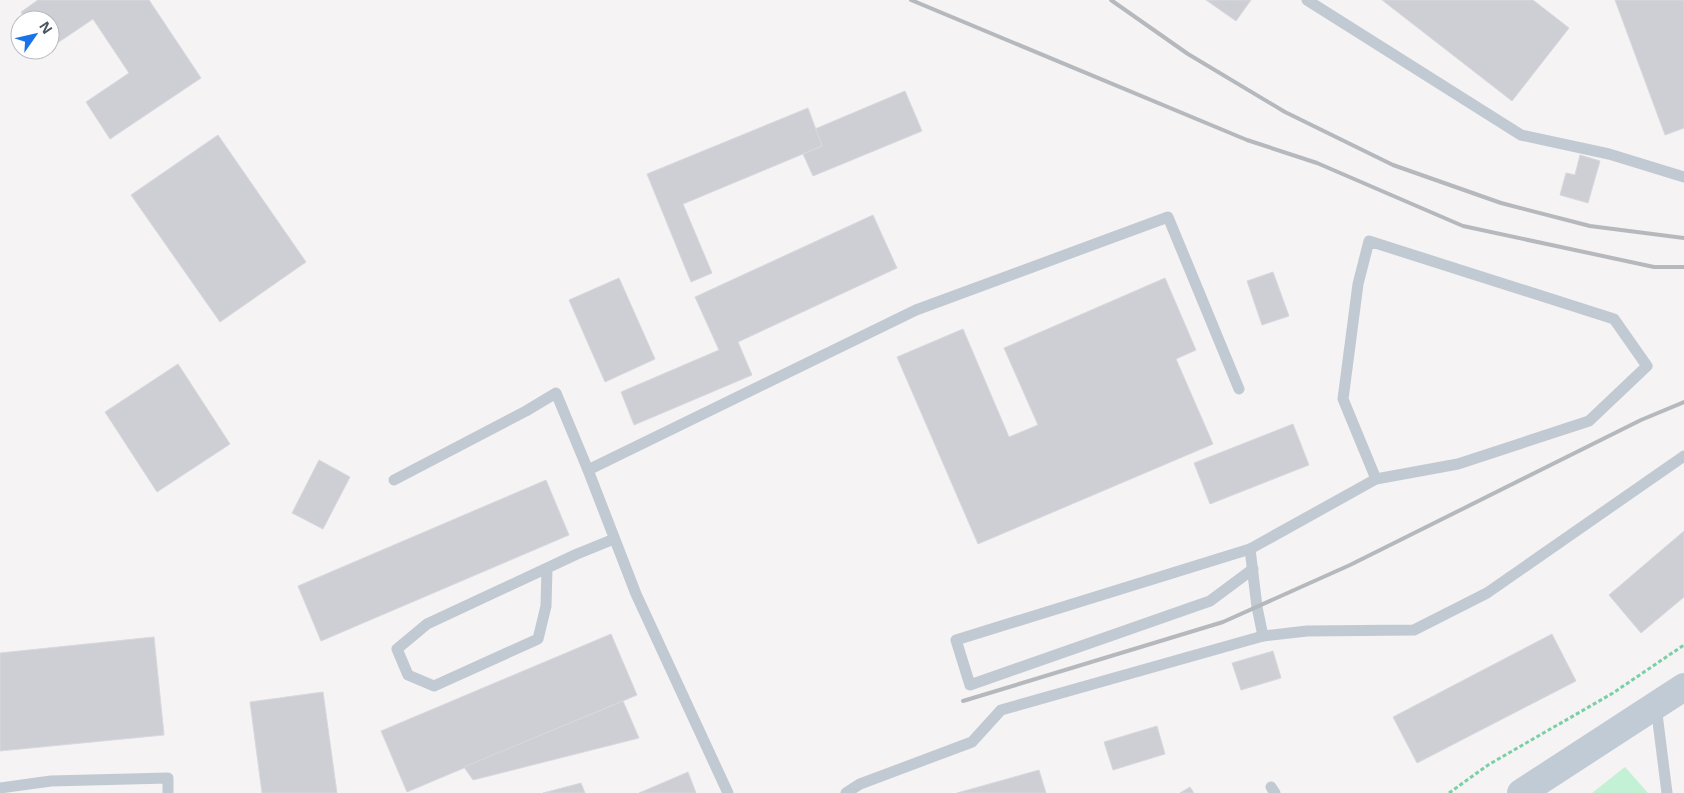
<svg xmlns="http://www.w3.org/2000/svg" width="1684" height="793" font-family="'Noto Sans',sans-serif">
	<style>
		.green { fill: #c3f1d5 }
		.building { fill: #cdcfd5; stroke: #d7d9de }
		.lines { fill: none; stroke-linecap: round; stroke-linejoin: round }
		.path { stroke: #7ad0a6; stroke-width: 3; stroke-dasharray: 4 2.5; stroke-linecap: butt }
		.lane { stroke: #c1cad2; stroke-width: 11 }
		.secondary { stroke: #c1cbd6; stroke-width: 28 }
		.rail { stroke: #b5b8bd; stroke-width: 4 }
	</style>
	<rect width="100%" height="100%" fill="#f5f3f3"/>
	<polygon class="green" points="1625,767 1648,793 1592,793"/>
	<g class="building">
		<polygon points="38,0 149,0 201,78 110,139 86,102 129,73 93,19 50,48 50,20 26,20 21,12"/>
		<polygon points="1206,0 1251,0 1236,21"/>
		<polygon points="1382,0 1533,0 1569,28 1512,101"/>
		<polygon points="1615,0 1684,0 1684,128 1665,135"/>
		<polygon points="905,91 922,131 813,176 803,154 822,146 815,129"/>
		<polygon points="808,108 822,146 683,204 712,273 691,282 647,174"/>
		<polygon points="218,135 306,262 220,322 131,195"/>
		<polygon points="1580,155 1600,161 1588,203 1560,195 1566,173 1575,175"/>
		<polygon points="873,215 897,268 738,342 752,375 634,425 621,392 719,350 695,297"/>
		<polygon points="1273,272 1289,316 1262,325 1247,281"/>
		<polygon points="619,278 655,359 605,382 569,300"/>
		<polygon points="1165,278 1196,350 1176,359 1213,444 978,544 897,357 963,329 1009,437 1038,425 1004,348"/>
		<polygon points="178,364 230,444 157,492 105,412"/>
		<polygon points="1293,424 1309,465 1210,504 1194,463"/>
		<polygon points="319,460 350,477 323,529 292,513"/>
		<polygon points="546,480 569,535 321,641 298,586"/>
		<polygon points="1684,531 1684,597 1641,633 1609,595"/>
		<polygon points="611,634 637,695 407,792 381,731"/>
		<polygon points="1552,634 1576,681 1417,763 1393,717"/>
		<polygon points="154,637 164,735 0,751 0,653"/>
		<polygon points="1273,651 1281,678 1241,690 1232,663"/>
		<polygon points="323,692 337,793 262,793 250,702"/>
		<polygon points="623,701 639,738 473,780 464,767"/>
		<polygon points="1157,726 1165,754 1113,770 1104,742"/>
		<polygon points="1039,770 1046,793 957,793"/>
		<polygon points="688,772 696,793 639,793"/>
		<polygon points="581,783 585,793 543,793"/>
		<polygon points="1190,787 1194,793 1180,793"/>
	</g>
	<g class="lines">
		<polyline class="path" points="1449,793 1488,765 1613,693 1684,645"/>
		<g class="lane">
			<polyline points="1307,0 1521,135 1609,154 1684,177"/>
			<polyline points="588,470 916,310 1168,217 1239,389"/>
			<polyline points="394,480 526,411 556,393 588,470 636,594 728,793"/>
			<polyline points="1250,549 956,640 970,685 1210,601 1253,569"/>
			<polyline points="547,568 546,606 538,639 434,686 408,675 397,649 427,624 577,554 614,539"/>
			<polyline points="1263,636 1257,607 1250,549 1376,479 1343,399 1358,284 1369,241 1614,319 1647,366 1589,421 1458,464 1376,479"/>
			<polyline points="1656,706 1667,793"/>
			<polyline points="1271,787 1275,793"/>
			<polyline points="0,788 51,781 168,778 168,793"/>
			<polyline points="846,793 860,784 972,742 1001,710 1263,636 1307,631 1414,630 1487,593 1684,456"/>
		</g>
		<polyline class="secondary" points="1521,793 1684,687"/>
		<g class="rail">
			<polyline points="911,0 1247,140 1317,163 1463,226 1654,267 1684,267"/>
			<polyline points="1111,0 1188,54 1285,112 1393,165 1501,203 1590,226 1684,238"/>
			<polyline points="963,701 1223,622 1350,565 1641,420 1684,402"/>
		</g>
	</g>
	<g transform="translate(35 35) rotate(56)"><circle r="24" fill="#ffffff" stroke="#b7bbc0"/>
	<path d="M0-4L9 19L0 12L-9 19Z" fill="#1a73e8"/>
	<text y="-8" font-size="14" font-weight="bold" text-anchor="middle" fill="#4a5661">N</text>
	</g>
</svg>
